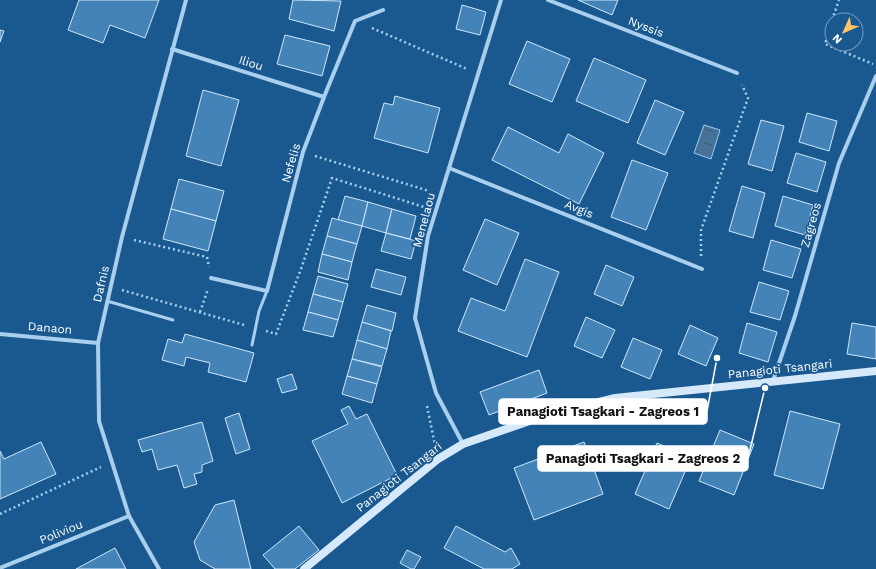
<svg xmlns="http://www.w3.org/2000/svg" width="876" height="569" font-family="'Work Sans',sans-serif">
	<style>
		.water { fill: url(#water-ripples); stroke: #9cccf1 }
		.building { fill: #4383b8; stroke: #cfe7fa }
		.lines { fill: none; stroke-linecap: round; stroke-linejoin: round }
		.path { stroke: #a9cfee; stroke-width: 2.5; stroke-dasharray: 2 3; stroke-linecap: butt }
		.lane { stroke: #a9cfee; stroke-width: 3 }
		.street { stroke: #a9cfee; stroke-width: 4 }
		.secondary { stroke: #d6e9fa; stroke-width: 8 }
		.labels { text-anchor: middle; stroke-width: 3.5; stroke-linejoin: round; paint-order: stroke }
		.street-label { font-size: 12px; fill: #fff; stroke: #1a5990 }
		.leader { fill: none; stroke: #fff; stroke-width: 1.5 }
		.callout-dot { fill: #fff; stroke: #1a5990; stroke-width: 1.5 }
		.callout { fill: #fff; stroke: #fff; stroke-width: 1.5 }
		.callout-label { font-size: 13px; text-anchor: middle; font-weight: bold; fill: #111 }
	</style>
	<defs>
		<pattern id="water-ripples" width="26" height="14" patternUnits="userSpaceOnUse"><rect width="26" height="14" fill="#467299"/><path d="M2 4q2-2 4 0t4 0M15 11q2-2 4 0t4 0" fill="none" stroke="#4a5b6b"/></pattern>
	</defs>
	<rect width="100%" height="100%" fill="#1a5990"/>
	<polygon class="water" points="704,125 720,130 711,159 694,153"/>
	<g class="building">
		<polygon points="79,0 159,0 145,38 110,25 103,43 68,30"/>
		<polygon points="293,0 341,1 334,31 289,19"/>
		<polygon points="578,0 618,0 612,15"/>
		<polygon points="462,5 486,12 480,35 456,29"/>
		<polygon points="0,30 4,31 0,42"/>
		<polygon points="285,35 330,46 322,76 277,64"/>
		<polygon points="527,41 570,59 552,102 509,84"/>
		<polygon points="594,58 646,80 628,123 576,101"/>
		<polygon points="203,90 239,100 221,166 186,156"/>
		<polygon points="395,96 440,108 428,153 374,138 384,103 393,105"/>
		<polygon points="655,100 684,112 665,155 637,143"/>
		<polygon points="807,113 837,121 829,151 799,142"/>
		<polygon points="761,120 784,126 772,171 748,164"/>
		<polygon points="508,127 559,153 568,134 604,153 579,204 492,160"/>
		<polygon points="796,153 826,162 817,192 787,183"/>
		<polygon points="632,160 668,173 646,230 611,217"/>
		<polygon points="179,179 224,191 216,221 171,209"/>
		<polygon points="742,186 765,193 753,238 729,231"/>
		<polygon points="345,196 368,202 362,226 338,220"/>
		<polygon points="783,196 813,205 805,235 775,226"/>
		<polygon points="368,202 392,209 386,233 362,226"/>
		<polygon points="171,209 216,221 208,251 163,239"/>
		<polygon points="392,209 416,216 410,239 386,233"/>
		<polygon points="332,218 362,226 357,244 327,236"/>
		<polygon points="485,219 519,233 497,285 463,270"/>
		<polygon points="386,233 416,241 411,259 381,251"/>
		<polygon points="327,236 357,244 352,262 322,254"/>
		<polygon points="771,240 801,249 792,278 763,270"/>
		<polygon points="322,254 352,262 348,280 318,272"/>
		<polygon points="525,259 559,272 527,357 458,331 471,298 505,311"/>
		<polygon points="606,265 634,277 622,306 594,294"/>
		<polygon points="376,269 406,277 401,295 371,287"/>
		<polygon points="318,276 348,284 343,302 313,294"/>
		<polygon points="759,282 789,291 780,320 750,312"/>
		<polygon points="313,294 343,302 338,320 308,312"/>
		<polygon points="367,305 396,313 392,331 362,322"/>
		<polygon points="308,312 338,320 333,337 303,330"/>
		<polygon points="586,317 615,330 602,358 574,346"/>
		<polygon points="362,322 391,331 387,349 357,340"/>
		<polygon points="747,323 777,332 768,362 739,353"/>
		<polygon points="852,323 876,327 876,359 847,354"/>
		<polygon points="690,325 718,338 706,366 678,354"/>
		<polygon points="185,334 254,353 246,382 208,372 210,363 186,357 184,366 162,360 168,339 182,343"/>
		<polygon points="633,338 662,350 650,379 621,367"/>
		<polygon points="357,340 387,349 382,366 352,359"/>
		<polygon points="352,359 382,367 377,384 347,376"/>
		<polygon points="539,370 547,393 489,415 480,392"/>
		<polygon points="292,374 297,389 282,393 277,379"/>
		<polygon points="347,376 377,384 372,403 342,394"/>
		<polygon points="349,406 356,419 367,414 397,475 342,503 312,441 348,424 341,410"/>
		<polygon points="790,411 840,424 823,489 774,475"/>
		<polygon points="239,413 250,449 236,454 225,418"/>
		<polygon points="202,422 213,461 202,465 202,472 194,474 197,484 184,488 177,465 158,470 152,449 142,452 138,440"/>
		<polygon points="720,430 754,444 734,495 699,481"/>
		<polygon points="41,442 56,474 0,499 0,451 4,459"/>
		<polygon points="584,442 603,494 534,520 514,468"/>
		<polygon points="657,443 691,458 669,509 635,494"/>
		<polygon points="234,500 251,569 215,569 200,560 194,542 215,505"/>
		<polygon points="299,526 319,550 295,569 275,569 263,555"/>
		<polygon points="456,526 505,552 511,548 520,564 512,569 484,569 444,548"/>
		<polygon points="115,548 126,569 76,569"/>
		<polygon points="407,550 421,557 414,569 411,569 400,563"/>
	</g>
	<g class="lines">
		<g class="path">
			<polyline points="832,20 839,0"/>
			<polyline points="832,21 825,44 873,64"/>
			<polyline points="372,28 467,69"/>
			<polyline points="315,156 429,191"/>
			<polyline points="134,240 207,257 209,267"/>
			<polyline points="701,256 701,230 748,98 742,85"/>
			<polyline points="122,290 244,325"/>
			<polyline points="200,312 208,289"/>
			<polyline points="266,331 276,334 301,269 332,178 424,207 424,209"/>
			<polyline points="427,406 435,445"/>
			<polyline points="0,514 101,467"/>
		</g>
		<g class="lane">
			<polyline points="107,301 173,320"/>
			<polyline points="252,345 259,311 267,291"/>
		</g>
		<g class="street">
			<polyline points="548,0 737,73"/>
			<polyline points="172,49 324,97"/>
			<polyline points="449,168 702,269"/>
			<polyline points="211,278 267,291 303,152 324,97 355,21 383,10"/>
			<polyline points="0,334 98,343"/>
			<polyline points="773,381 795,316 839,163 876,76"/>
			<polyline points="463,444 436,393 415,318 428,236 501,0"/>
			<polyline points="0,568 129,516"/>
			<polyline points="159,569 129,516 99,421 98,343 122,237 186,0"/>
		</g>
		<polyline class="secondary" points="304,569 438,459 463,444 547,415 615,398 876,371"/>
	</g>
	<g class="labels">
		<g class="street-label">
			<text transform="translate(646 27) rotate(21)" y="4">Nyssis</text>
			<text transform="translate(251 63) rotate(18)" y="4">Iliou</text>
			<text transform="translate(291 163) rotate(-74)" y="4">Nefelis</text>
			<text transform="translate(579 209) rotate(22)" y="4">Avgis</text>
			<text transform="translate(424 220) rotate(-75)" y="4">Menelaou</text>
			<text transform="translate(811 225) rotate(-74)" y="4">Zagreos</text>
			<text transform="translate(101 284) rotate(-77)" y="4">Dafnis</text>
			<text transform="translate(50 328) rotate(5)" y="4">Danaon</text>
			<text transform="translate(780 369) rotate(-6)" y="4">Panagioti Tsangari</text>
			<text transform="translate(399 477) rotate(-38)" y="4">Panagioti Tsangari</text>
			<text transform="translate(61 532) rotate(-22)" y="4">Poliviou</text>
		</g>
	</g>
	<path class="leader" d="M717 358L707 411M765 388L748 458"/>
	<g class="callout-dot">
		<circle cx="717" cy="358" r="4"/>
		<circle cx="765" cy="388" r="4"/>
	</g>
	<g class="callout">
		<rect x="499" y="399" width="208" height="25" rx="4"/>
		<rect x="538" y="446" width="210" height="25" rx="4"/>
	</g>
	<g class="callout-label">
		<text x="603" y="416">Panagioti Tsagkari - Zagreos 1</text>
		<text x="643" y="463">Panagioti Tsagkari - Zagreos 2</text>
	</g>
	<g transform="translate(844 32) rotate(225)"><circle r="19" fill="#1a5990" stroke="#769bbc"/>
	<path d="M0-3L7 15L0 10L-7 15Z" fill="#ffc466"/>
	<text y="-6" font-size="11" font-weight="bold" text-anchor="middle" fill="#ffffff">N</text>
	</g>
</svg>
